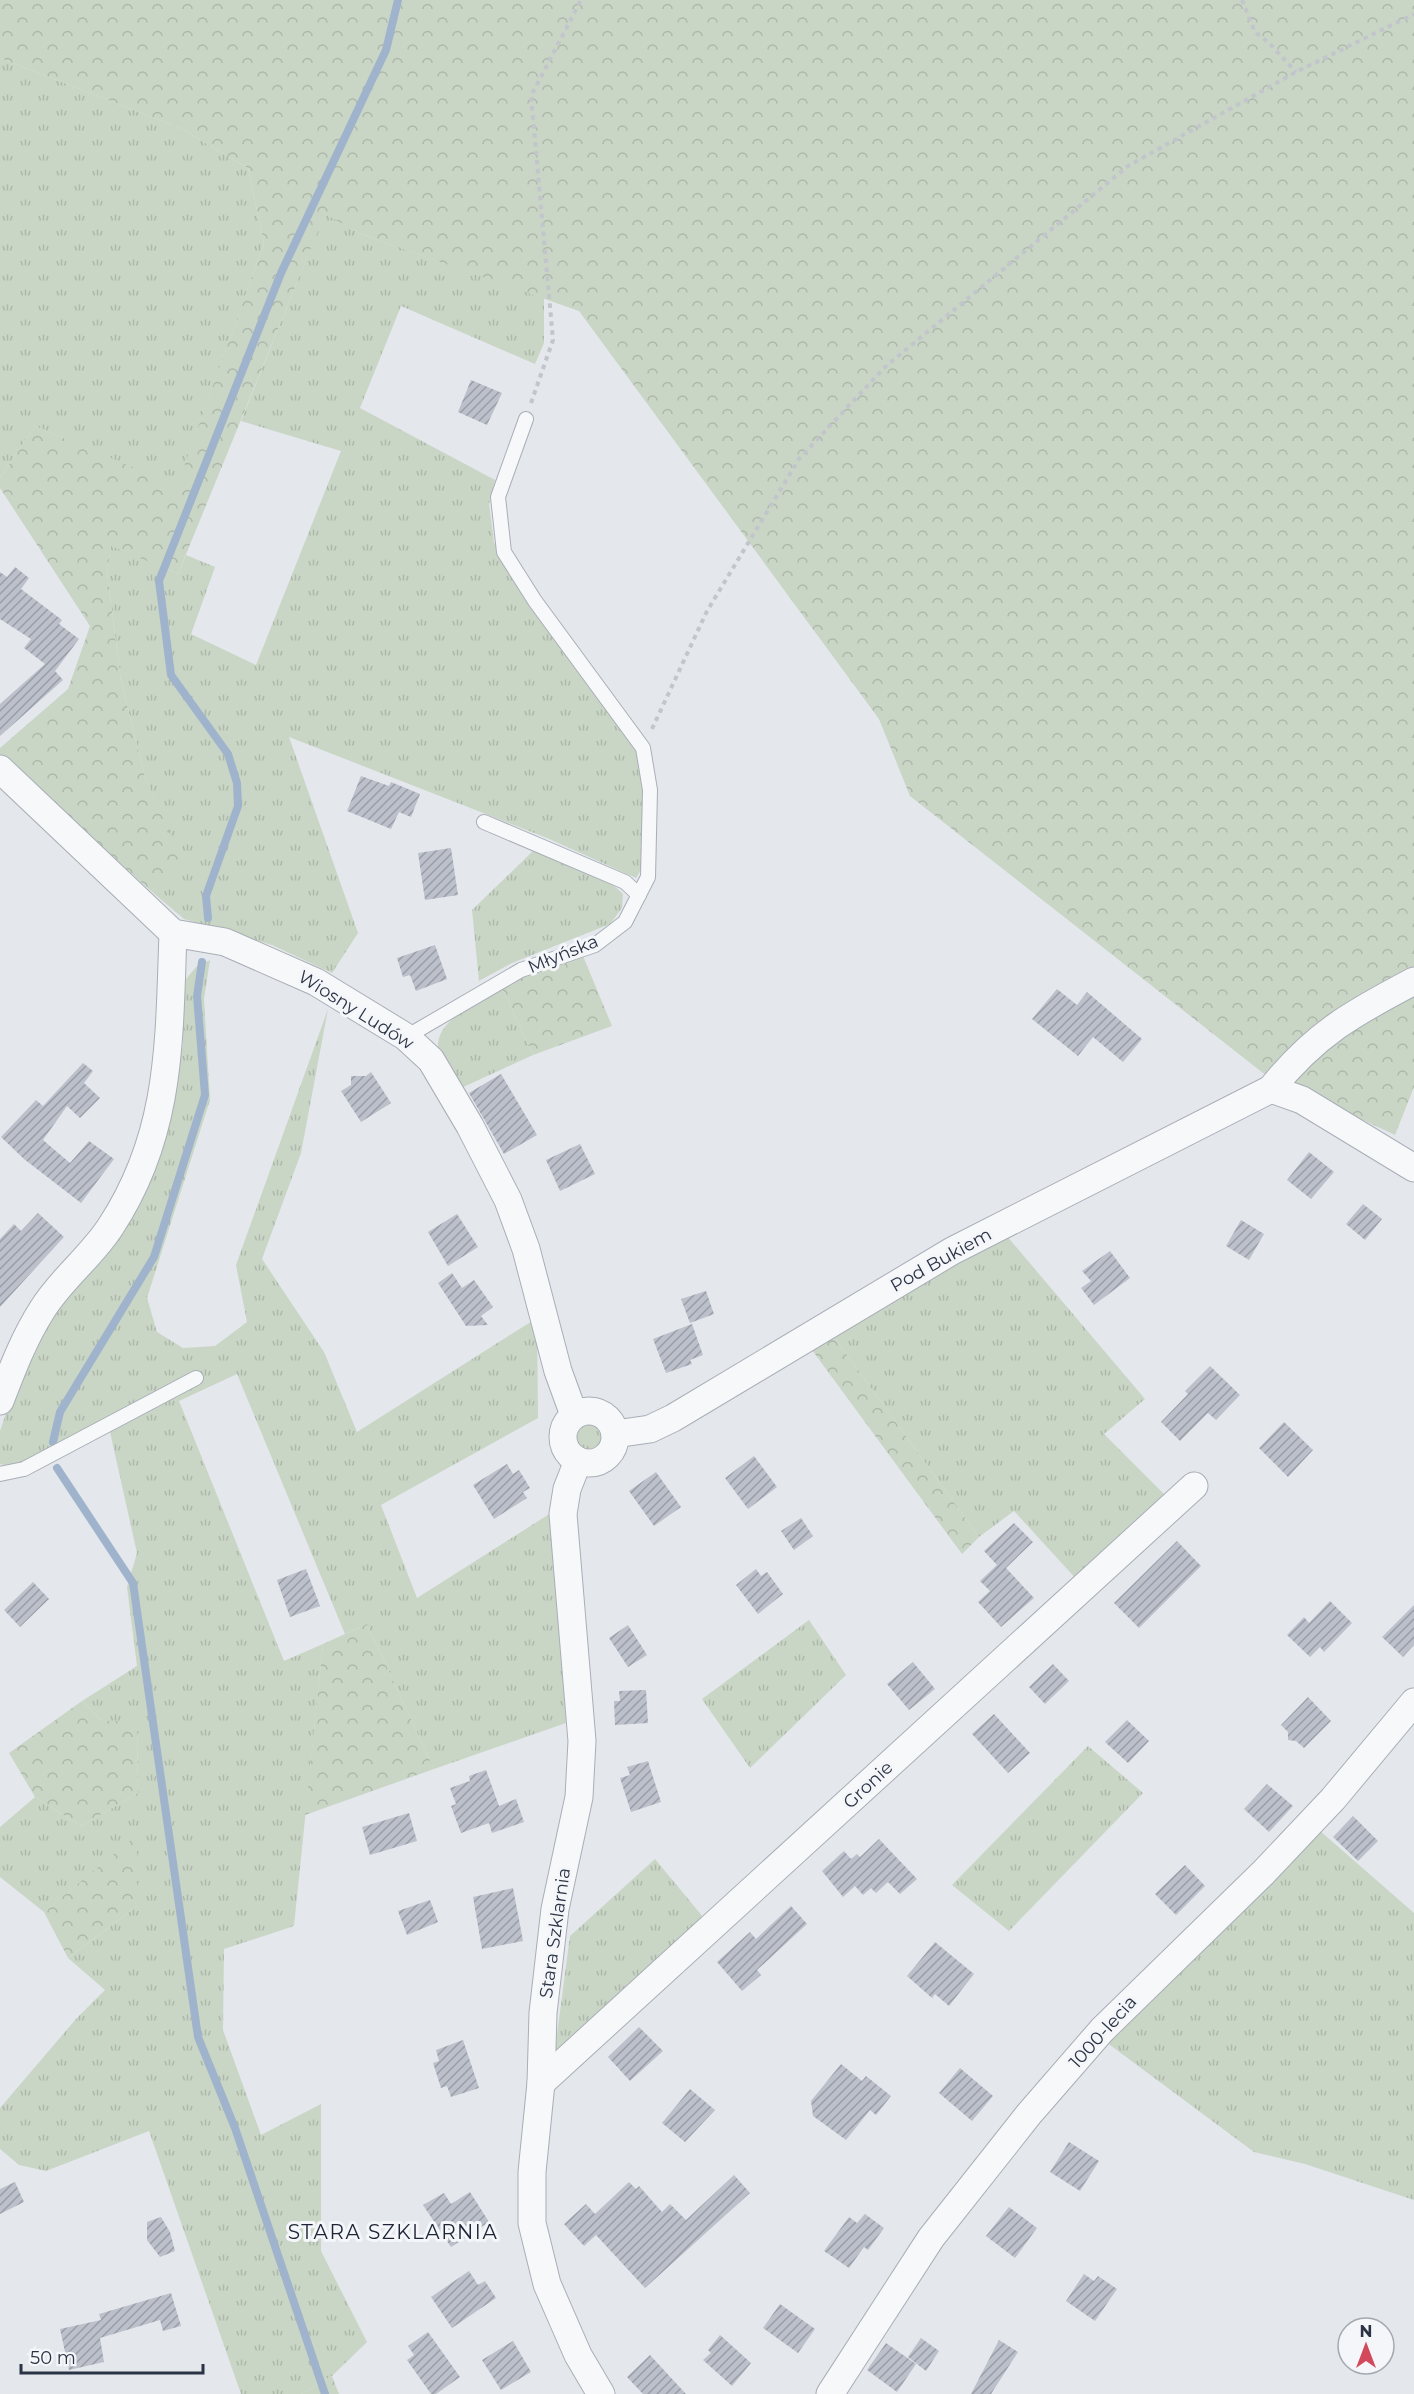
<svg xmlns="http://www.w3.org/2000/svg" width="1414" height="2394" font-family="Montserrat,sans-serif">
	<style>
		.grass { fill: url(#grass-tufts) }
		.forest { fill: url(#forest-crowns) }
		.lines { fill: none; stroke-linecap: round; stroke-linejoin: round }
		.stream { stroke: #9fb4cc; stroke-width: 8 }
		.building { fill: url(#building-hatch) }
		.lane-casing { stroke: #a9aeb7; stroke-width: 16 }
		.street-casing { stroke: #a9aeb7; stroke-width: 29 }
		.path { stroke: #c2c5cb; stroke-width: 4; stroke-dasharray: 4.5 4.5; stroke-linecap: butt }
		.lane { stroke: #f7f8fa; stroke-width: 14 }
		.street { stroke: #f7f8fa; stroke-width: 27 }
		.labels { text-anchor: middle; stroke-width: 6; stroke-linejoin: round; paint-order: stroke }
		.street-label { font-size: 18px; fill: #2b3445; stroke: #f4f6f9 }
		.neighbourhood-label { font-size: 20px; letter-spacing: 1.5px; fill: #1d2536; stroke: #f4f6f9 }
	</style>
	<defs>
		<pattern id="grass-tufts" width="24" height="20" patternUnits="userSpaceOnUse" patternTransform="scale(1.5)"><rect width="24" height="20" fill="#c9d6c5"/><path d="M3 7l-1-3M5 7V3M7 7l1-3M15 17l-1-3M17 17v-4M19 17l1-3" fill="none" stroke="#adb8ab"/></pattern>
		<pattern id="forest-crowns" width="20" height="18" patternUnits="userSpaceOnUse" patternTransform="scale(1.5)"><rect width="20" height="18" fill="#c9d6c5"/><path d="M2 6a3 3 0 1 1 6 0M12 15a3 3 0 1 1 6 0" fill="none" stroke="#adb8ab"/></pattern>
		<pattern id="building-hatch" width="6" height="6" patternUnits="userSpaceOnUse" patternTransform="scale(1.5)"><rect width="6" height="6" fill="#bbc0ca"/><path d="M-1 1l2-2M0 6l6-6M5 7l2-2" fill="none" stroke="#989da6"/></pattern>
	</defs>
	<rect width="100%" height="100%" fill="#e4e7ec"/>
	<g class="grass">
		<polygon points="0,58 180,128 248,168 264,243 177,487 35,426 0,478"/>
		<polygon points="325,213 361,234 544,298 544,343 535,364 401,306 360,408 495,480 489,504 494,542 525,598 638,752 643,792 641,870 636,878 547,838 289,737 358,933 332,973 272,945 184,919 151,891 183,866 145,777 121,681 107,573 111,545 178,574 186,555 215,567 191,634 256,665 341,451 241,421"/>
		<polygon points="534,850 611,883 623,894 622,908 610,924 512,963 479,981 472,910"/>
		<polygon points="210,960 204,999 210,1100 147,1298 157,1332 183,1348 215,1346 247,1322 236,1265 328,1009 301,1153 262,1259 324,1352 357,1432 537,1318 538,1418 381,1505 417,1598 554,1511 566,1723 434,1769 367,1624 345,1634 237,1374 179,1401 284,1661 323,1644 294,1926 224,1949 223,2030 261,2135 321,2104 321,2251 367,2342 332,2376 301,2394 241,2394 149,2131 46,2171 19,2165 0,2149 0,2108 76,2019 105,1990 68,1958 137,1906 137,1836 44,1912 0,1877 0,1827 35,1797 81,1826 138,1793 137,1722 102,1721 82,1701 137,1666 127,1587 137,1553 110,1432 9,1466 0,1464 0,1431 18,1378 61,1301 133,1217 170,1117 183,1044 182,984 196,967"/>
		<path d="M502 988 533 1055 459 1089C453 1079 444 1067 440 1056 427 1022 480 1002 502 988Z"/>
		<polygon points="1006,1235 1145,1399 1104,1434 1169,1499 1079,1582 1014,1511 979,1537 834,1337"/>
		<circle cx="588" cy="1435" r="17"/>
		<polygon points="809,1620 846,1675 750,1768 702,1699"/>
		<polygon points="1088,1746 1143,1793 1009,1931 952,1885"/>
		<polygon points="1319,1830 1414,1913 1414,2200 1305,2164 1254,2152 1106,2042"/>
		<polygon points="655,1859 708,1923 567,2050 555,2050 570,1936"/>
	</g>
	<g class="forest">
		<polygon points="0,0 1414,0 1414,1087 1395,1135 1263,1073 910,796 879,719 579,311 361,234 325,214 178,574 111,546 107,573 121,681 145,777 184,866 151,891 0,756 0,748 68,689 90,626 0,488 0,478 35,426 177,486 264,243 248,168 180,128 0,58"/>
		<polygon points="583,956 612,1026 533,1055 502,988 526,976"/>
		<polygon points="834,1337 979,1537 962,1554 812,1350"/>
		<polygon points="367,1624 434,1769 305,1815 323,1644"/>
		<polygon points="82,1701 102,1721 137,1721 138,1793 81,1826 35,1797 9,1753"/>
		<polygon points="137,1835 137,1906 68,1958 44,1912"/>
		<polygon points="332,2376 339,2394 301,2394"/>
	</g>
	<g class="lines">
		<g class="stream">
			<polyline points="208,918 206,896 238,806 237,783 228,754 171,675 159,581 281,273 386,50 398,0"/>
			<polyline points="53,1442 60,1412 154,1257 205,1095 197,996 202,962"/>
			<polyline points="57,1468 133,1583 198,2037 235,2128 325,2394"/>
		</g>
	</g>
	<g class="building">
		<polygon points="471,380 502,393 487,425 458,412"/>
		<polygon points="15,567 29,578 21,589 62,620 59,624 79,639 55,671 63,680 0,736 0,704 45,664 24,648 31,639 0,619 0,572 7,577"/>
		<polygon points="361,776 389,786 391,782 420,794 411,817 399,812 391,829 347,811"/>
		<polygon points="451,848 458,895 425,900 418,853"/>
		<polygon points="435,945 447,979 416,991 410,975 403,977 397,958"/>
		<polygon points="1057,989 1077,1005 1087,992 1142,1039 1123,1062 1093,1037 1078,1056 1032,1019"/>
		<polygon points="83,1063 93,1071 84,1083 100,1098 80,1118 67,1106 43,1140 70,1163 89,1141 114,1159 81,1203 24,1159 1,1137 36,1100 43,1106"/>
		<polygon points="371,1072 391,1103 361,1122 341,1091 351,1085 351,1076 366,1076"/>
		<polygon points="501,1074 537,1135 504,1154 469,1093"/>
		<polygon points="580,1144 595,1174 560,1191 546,1160"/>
		<polygon points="1309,1152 1334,1172 1311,1199 1287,1180"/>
		<polygon points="1363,1204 1382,1219 1365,1240 1346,1224"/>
		<polygon points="38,1213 64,1237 0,1307 0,1239 14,1224 21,1231"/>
		<polygon points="457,1214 478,1247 448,1266 428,1232"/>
		<polygon points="1241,1220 1264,1234 1249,1260 1226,1246"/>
		<polygon points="1110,1251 1130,1278 1094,1305 1081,1288 1091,1281 1082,1271"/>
		<polygon points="452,1273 462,1288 474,1280 493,1307 481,1316 488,1325 466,1326 438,1283"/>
		<polygon points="706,1291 714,1314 690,1323 681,1299"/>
		<polygon points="692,1324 703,1355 690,1360 692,1364 666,1373 653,1339"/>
		<polygon points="1210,1366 1240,1395 1216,1420 1208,1413 1180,1441 1161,1422 1188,1394 1185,1391"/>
		<polygon points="1284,1422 1313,1450 1288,1477 1259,1448"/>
		<polygon points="754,1456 777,1487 748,1509 725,1478"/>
		<polygon points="507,1464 513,1474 519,1470 530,1488 523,1492 527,1498 494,1519 473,1485"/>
		<polygon points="656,1472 681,1507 654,1526 629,1491"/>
		<polygon points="801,1518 813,1536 794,1550 781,1531"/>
		<polygon points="1014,1523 1033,1542 1006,1568 1034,1598 1001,1627 978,1602 990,1591 980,1581 997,1565 984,1551"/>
		<polygon points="1177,1541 1201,1566 1139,1628 1114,1603"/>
		<polygon points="306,1569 320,1606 290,1617 277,1580"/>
		<polygon points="756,1569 761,1576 767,1572 783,1594 758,1614 736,1585"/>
		<polygon points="33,1582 49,1599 20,1627 4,1610"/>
		<polygon points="1330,1601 1352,1623 1324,1652 1320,1647 1310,1657 1287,1635 1304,1617 1309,1623"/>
		<polygon points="1414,1605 1414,1645 1403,1657 1382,1637"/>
		<polygon points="628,1625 647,1655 628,1667 609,1638"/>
		<polygon points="913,1662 935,1689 909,1710 887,1684"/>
		<polygon points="1053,1664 1069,1681 1045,1704 1029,1687"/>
		<polygon points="646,1690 648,1723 615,1725 614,1701 620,1701 619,1691"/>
		<polygon points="1308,1697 1331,1721 1304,1748 1296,1741 1288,1740 1288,1732 1281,1725"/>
		<polygon points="994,1714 1030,1753 1008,1773 972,1734"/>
		<polygon points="1127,1720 1149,1741 1128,1763 1105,1742"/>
		<polygon points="648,1761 661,1802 631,1812 620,1778 630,1775 627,1767"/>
		<polygon points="486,1770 499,1806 516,1799 524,1822 492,1833 489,1823 461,1833 451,1806 456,1804 450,1788 470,1781 469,1776"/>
		<polygon points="1267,1784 1293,1806 1269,1832 1244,1809"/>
		<polygon points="409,1813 417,1841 370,1855 362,1827"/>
		<polygon points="1353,1816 1378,1841 1358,1861 1333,1837"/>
		<polygon points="879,1839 917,1879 900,1894 888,1882 876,1893 871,1888 863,1895 855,1886 843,1897 822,1871 844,1851 851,1859 857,1854 860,1857"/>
		<polygon points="1185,1865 1205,1886 1176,1915 1155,1894"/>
		<polygon points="513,1888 523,1941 482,1949 473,1897"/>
		<polygon points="430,1900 438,1922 407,1935 398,1911"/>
		<polygon points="791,1906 807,1924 757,1970 761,1975 742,1991 717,1962 750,1932 756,1939"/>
		<polygon points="935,1942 974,1974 949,2006 935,1994 932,1998 907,1976"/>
		<polygon points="639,2027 663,2051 630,2081 608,2057"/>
		<polygon points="463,2040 479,2088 451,2097 447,2086 441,2088 433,2063 439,2061 436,2050"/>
		<polygon points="841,2064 862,2081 866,2076 891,2096 876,2115 870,2110 846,2140 813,2116 811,2101"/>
		<polygon points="960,2068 993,2096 972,2121 939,2093"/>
		<polygon points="690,2089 715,2110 685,2142 662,2123"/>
		<polygon points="1069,2142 1099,2161 1080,2191 1050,2172"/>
		<polygon points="734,2175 750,2193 645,2288 596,2235 584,2246 564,2224 586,2204 595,2214 629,2182 636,2189 639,2186 662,2212 670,2204 686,2220"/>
		<polygon points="15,2182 24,2202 0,2214 0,2189"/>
		<polygon points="470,2192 489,2222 451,2247 423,2205 444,2193 451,2204"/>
		<polygon points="1009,2207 1037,2228 1015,2258 986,2236"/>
		<polygon points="865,2214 884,2228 868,2250 864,2247 849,2268 824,2251 849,2217 857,2223"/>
		<polygon points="161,2217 170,2232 175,2251 160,2257 147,2240 147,2222"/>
		<polygon points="469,2271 478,2285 485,2281 496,2298 452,2328 431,2297"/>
		<polygon points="1084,2274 1094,2281 1098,2276 1117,2289 1095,2321 1066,2301"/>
		<polygon points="171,2293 181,2326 163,2331 160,2320 100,2338 104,2362 69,2370 60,2329 101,2320 99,2314"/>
		<polygon points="780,2304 815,2329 798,2353 763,2328"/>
		<polygon points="428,2332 460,2377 436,2394 431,2394 407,2360 414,2355 408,2346"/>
		<polygon points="720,2335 751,2363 732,2386 703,2360 711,2353 708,2350"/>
		<polygon points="921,2338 939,2351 926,2371 908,2357"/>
		<polygon points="999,2340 1018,2352 991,2394 971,2394"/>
		<polygon points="513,2341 531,2372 501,2390 482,2360"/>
		<polygon points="886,2343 916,2364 897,2392 867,2370"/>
		<polygon points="650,2355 686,2394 643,2394 627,2377"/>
	</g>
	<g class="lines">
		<defs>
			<g id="lane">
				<polyline points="484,822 625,882 639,895"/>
				<polyline points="406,1037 521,970 595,945 625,922 648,877 650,790 643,748 535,601 504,552 498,497 526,419"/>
				<polyline points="0,1474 24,1469 196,1378"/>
			</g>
			<g id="street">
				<polyline points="0,769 173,933 225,942 316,982 406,1037 431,1060 470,1126 508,1200 526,1249 558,1371 574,1415"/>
				<polyline points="1271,1089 1302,1100 1414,1168"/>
				<path d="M0 1401C12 1370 24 1338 42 1310 61 1279 92 1256 111 1226 172 1133 169 1039 173 933"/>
				<circle cx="589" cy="1437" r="26"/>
				<path d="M615 1434 650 1429 673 1418 952 1251 1271 1089C1315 1034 1353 1013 1414 981"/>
				<polyline points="578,1461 567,1489 563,1514 582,1741 579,1797 555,1909 543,2013 541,2083 532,2172 532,2223 547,2284 578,2355 601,2394"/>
				<polyline points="541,2083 1194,1486"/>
				<polyline points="830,2394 931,2238 1029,2114 1102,2030 1263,1873 1333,1799 1414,1702"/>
			</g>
		</defs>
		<use href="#lane" class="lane-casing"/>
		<use href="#street" class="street-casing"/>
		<g class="path">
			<polyline points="1242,0 1255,32 1269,43 1296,72"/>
			<polyline points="531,403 553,340 531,96 581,0"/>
			<polyline points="652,729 707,611 799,459 885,367 1128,166 1296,72 1414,14"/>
		</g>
		<use href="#lane" class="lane"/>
		<use href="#street" class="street"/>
	</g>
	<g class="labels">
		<g class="street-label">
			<text transform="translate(563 954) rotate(-22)" y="6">Młyńska</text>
			<text transform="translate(356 1010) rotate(32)" y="6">Wiosny Ludów</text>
			<text transform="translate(941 1260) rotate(-29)" y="6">Pod Bukiem</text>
			<text transform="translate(868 1785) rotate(-43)" y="6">Gronie</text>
			<text transform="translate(555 1933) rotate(-82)" y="6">Stara Szklarnia</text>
			<text transform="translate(1103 2032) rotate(-48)" y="6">1000-lecia</text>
		</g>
		<g class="neighbourhood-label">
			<text x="393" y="2239">STARA SZKLARNIA</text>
		</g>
	</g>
	<g transform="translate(1366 2346)"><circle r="28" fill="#f4f6f9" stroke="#a4a8b1" stroke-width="1.5"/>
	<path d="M0-4.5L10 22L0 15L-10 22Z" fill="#d1495b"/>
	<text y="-9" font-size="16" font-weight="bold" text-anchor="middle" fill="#2b3445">N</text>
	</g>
	<path d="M21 2364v9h182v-9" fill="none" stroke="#2b3445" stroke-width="3"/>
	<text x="30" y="2364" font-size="18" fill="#2b3445" stroke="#f4f6f9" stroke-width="4.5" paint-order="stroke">50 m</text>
</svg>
